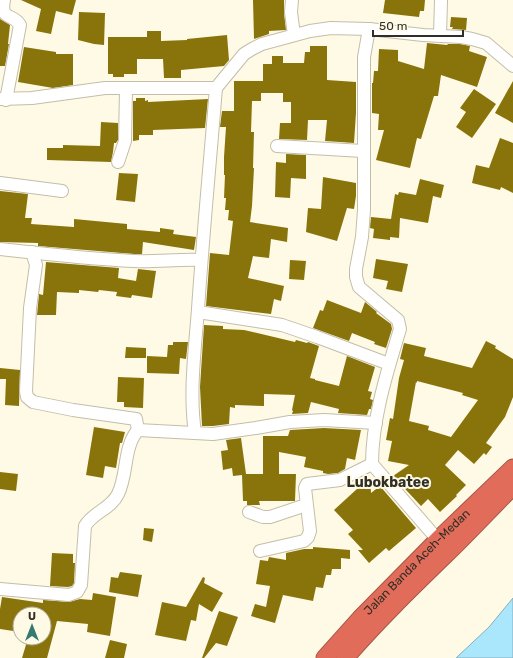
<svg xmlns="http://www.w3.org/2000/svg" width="513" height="658" font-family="Rubik,sans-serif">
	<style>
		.water { fill: #aae6fc; stroke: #85afbc }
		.building { fill: #89740b; fill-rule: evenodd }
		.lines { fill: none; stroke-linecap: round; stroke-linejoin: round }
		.minor-casing { stroke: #c3beaa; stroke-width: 14 }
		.highway-casing { stroke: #a35648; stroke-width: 19 }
		.minor { stroke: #fff; stroke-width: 12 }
		.highway { stroke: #e16c5a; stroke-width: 17 }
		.labels { text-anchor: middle; stroke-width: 4; stroke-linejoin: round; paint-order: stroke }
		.street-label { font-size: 12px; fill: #302e26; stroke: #fffae5 }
		.quarter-label { font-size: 14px; font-weight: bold; fill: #302e26; stroke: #fffae5 }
	</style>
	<rect width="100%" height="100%" fill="#fffae5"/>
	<polygon class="water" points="513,598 513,658 456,658 489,627"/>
	<g class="building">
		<polygon points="21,0 76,0 72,15 56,11 51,34 36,31 41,9"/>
		<polygon points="253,0 284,0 284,13 286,30 269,31 269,34 254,39"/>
		<polygon points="385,0 425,0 424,11 420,11 419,17 383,13"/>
		<polygon points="79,12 105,13 104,45 94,44 78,40"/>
		<polygon points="451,17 467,18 466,30 452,29 453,27 450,27"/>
		<polygon points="0,19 10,25 8,44 9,44 5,66 0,66"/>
		<polygon points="147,31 161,31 161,41 187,40 187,39 227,35 229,60 224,66 181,70 181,78 164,78 163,59 137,59 137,74 124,74 124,77 113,77 113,74 108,74 108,37 147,37"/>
		<polygon points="427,43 447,45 448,44 460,44 470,46 469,51 487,57 477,87 441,75 438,96 434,96 421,139 417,138 410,168 376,160 384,130 378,130 379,114 372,113 372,83 373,83 374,71 378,71 379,49 398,50 398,61 424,69"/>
		<polygon points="310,46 327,46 327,80 356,82 356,113 354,143 325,141 327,120 308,120 307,140 279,139 280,123 291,123 291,102 283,102 283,93 261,93 261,101 252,101 251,132 254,132 253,168 254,168 252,206 250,222 288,228 287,242 271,239 269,258 253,256 248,278 284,286 281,301 274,299 271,314 206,306 210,253 229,255 233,221 228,220 229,210 225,210 226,198 224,198 225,175 224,175 224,157 226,127 220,127 222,111 234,111 234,81 263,81 263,64 272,64 272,56 283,56 283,63 304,63 305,52 310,52"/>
		<polygon points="24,47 56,52 56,54 73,54 73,85 53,88 18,82"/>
		<polygon points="513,81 513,123 495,113"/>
		<polygon points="474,89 496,104 472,138 456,127 466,112 460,108"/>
		<polygon points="136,98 145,98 145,101 148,100 148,102 208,99 205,128 153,130 153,135 139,135 139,140 133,141 133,101 136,101"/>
		<polygon points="101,122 118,123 118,140 116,143 114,143 113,152 111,162 47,160 47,148 63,148 63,145 100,146"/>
		<polygon points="500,138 513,143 513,193 501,187 500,190 472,183 476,165 489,168"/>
		<polygon points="286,154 306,155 306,179 291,178 290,198 275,197 276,162 286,163"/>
		<polygon points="119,173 138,174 135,202 116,200"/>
		<polygon points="323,177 356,183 356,196 354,209 347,208 337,241 306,232 308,208 321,209"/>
		<polygon points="420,179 444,185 441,198 433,196 428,223 400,218 399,238 390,237 390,240 373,238 374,229 370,228 371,217 391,219 395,194 398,195 399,192 416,195"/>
		<polygon points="0,191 28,194 25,218 32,218 31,224 74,227 74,219 127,224 127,229 160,232 160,228 174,230 173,234 196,237 194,250 143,242 142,254 134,254 38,246 38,243 0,242"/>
		<polygon points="376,259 408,264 402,292 386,289 388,281 373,278"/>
		<polygon points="290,260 306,261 304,280 289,279"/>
		<polygon points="46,262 119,268 118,278 136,281 138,269 156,271 152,298 132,295 131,298 116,296 117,292 99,290 98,292 79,290 79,293 57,292 56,315 37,315 39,294 43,295"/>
		<polygon points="327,300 361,313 365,302 377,312 376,313 391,324 392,329 386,348 374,344 375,342 352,333 349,341 313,328 320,310 323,311"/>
		<polygon points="204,325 223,326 223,329 244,330 295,342 296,340 307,343 308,342 319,346 310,378 315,379 315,380 339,386 347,356 375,367 368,391 372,392 370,399 373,400 371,409 369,409 367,415 338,413 339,409 311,402 308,413 292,414 293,411 292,410 295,395 264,394 264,406 235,405 235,408 230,407 229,424 213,426 202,426 200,387"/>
		<path d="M486 341 496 346 495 348 513 359V397L505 417 486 443 492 447 486 455 484 453 474 464 458 450 445 465 466 485 456 495 457 496 440 512 428 499 421 506 393 476 409 465 388 461 392 441 386 440 390 418 393 419 399 378 404 360 400 359 404 343 426 348 424 356 472 368ZM417 381 463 393 462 395 478 400 451 437 428 430 429 426 409 421 416 382 417 383Z"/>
		<polygon points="173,342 188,342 186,359 180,358 179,374 147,373 147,356 167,357 168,345 173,345"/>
		<polygon points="126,347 146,348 146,358 125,358"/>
		<polygon points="0,368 20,370 19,406 5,405 6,379 0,379"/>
		<polygon points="118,377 144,378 143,408 124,407 124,402 117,402"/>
		<polygon points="94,427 125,432 122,443 120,443 116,468 105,466 103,478 86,475"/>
		<polygon points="324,428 361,430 355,460 347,458 345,469 338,473 328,474 323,473 323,471 304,467 306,457 279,452 279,474 296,474 295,501 259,501 260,505 247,505 247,501 243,501 242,475 233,476 232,468 223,470 221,451 228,450 226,440 241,438 246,474 263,474 263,436 288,436 290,430"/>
		<polygon points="0,472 18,474 16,491 0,489"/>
		<polygon points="370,477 371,493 380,486 416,528 389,551 386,548 369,563 358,550 363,550 348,534 353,530 334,510"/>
		<polygon points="144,528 154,529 152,542 143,540"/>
		<polygon points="313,547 350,550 350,559 341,558 341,569 332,569 331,575 326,575 323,588 316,587 313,601 283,595 275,623 251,616 255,604 266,607 270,586 256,584 260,560 268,561 269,557 286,560 286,553 304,549 313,549"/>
		<polygon points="52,553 73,554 73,563 75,563 74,583 72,586 68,587 50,586"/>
		<polygon points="120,572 142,575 138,597 109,592 111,577 118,578"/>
		<polygon points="203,577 205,578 204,583 223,593 212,612 199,604 196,621 191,620 186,641 155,635 162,602 186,607"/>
		<polygon points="93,593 116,597 110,636 87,632 88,624 57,621 47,658 22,658 28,638 44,638 44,614 20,614 20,632 0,629 0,609 2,597 43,603 43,600 69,602 80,599 92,600"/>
		<polygon points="219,611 238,617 227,646 216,643 204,658 202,658"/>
		<polygon points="110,640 127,644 124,658 105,658"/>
	</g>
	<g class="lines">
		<defs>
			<g id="minor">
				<path d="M4 0C0 21 13 13 20 25L6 100"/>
				<polyline points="292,0 291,12 294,35"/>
				<path d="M369 29 364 57V210L362 237 356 269V277L359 287 398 320 400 329C387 372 372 419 372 464L438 540"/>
				<polyline points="440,36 441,0"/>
				<polyline points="0,99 32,98 105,88 216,88 244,54 252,49 262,44 310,31 331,28 369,29 423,35 461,37 472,39 486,43 513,66"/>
				<polyline points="277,146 363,151"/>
				<polyline points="118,162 125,141 126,89"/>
				<polyline points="0,183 62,191"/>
				<path d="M0 249C45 254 89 259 134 261 156 262 179 259 201 260"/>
				<polyline points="32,252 36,265 30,308 26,391 27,397 33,402 73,410 136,419 138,430"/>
				<polyline points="198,312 282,325 317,337 389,364"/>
				<path d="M195 433C189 393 195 350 198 309 203 235 210 162 216 88"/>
				<polyline points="249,512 263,517 270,517 306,505"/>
				<polyline points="260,551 304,541 308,537 310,531 305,488 307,484 340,480 372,464"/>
				<path d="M0 589 69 595 77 592 81 585 85 526C93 512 111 509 118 494 128 474 123 447 138 430L213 434 256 428 290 422 324 420 376 423"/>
			</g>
			<g id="highway">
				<path id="s1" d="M325 658 360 619 438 540 513 468"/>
				<path d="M345 658C376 622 410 589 445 555 468 533 490 509 513 486"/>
			</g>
		</defs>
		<use href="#minor" class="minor-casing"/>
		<use href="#highway" class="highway-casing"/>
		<use href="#minor" class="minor"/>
		<use href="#highway" class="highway"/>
	</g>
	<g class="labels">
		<g class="street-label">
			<text dy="4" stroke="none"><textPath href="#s1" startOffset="133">Jalan Banda Aceh-Medan</textPath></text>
		</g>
		<g class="quarter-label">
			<text x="388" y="487">Lubokbatee</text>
		</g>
	</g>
	<g transform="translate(32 626)"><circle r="19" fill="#fffae5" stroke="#aca899"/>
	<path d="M0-3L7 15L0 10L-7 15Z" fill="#347a70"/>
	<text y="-6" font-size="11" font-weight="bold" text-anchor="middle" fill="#302e26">U</text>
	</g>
	<path d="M373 30v6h90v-6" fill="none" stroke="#302e26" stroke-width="2"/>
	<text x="379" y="30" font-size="12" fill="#302e26" stroke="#fffae5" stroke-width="3" paint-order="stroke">50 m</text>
</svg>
